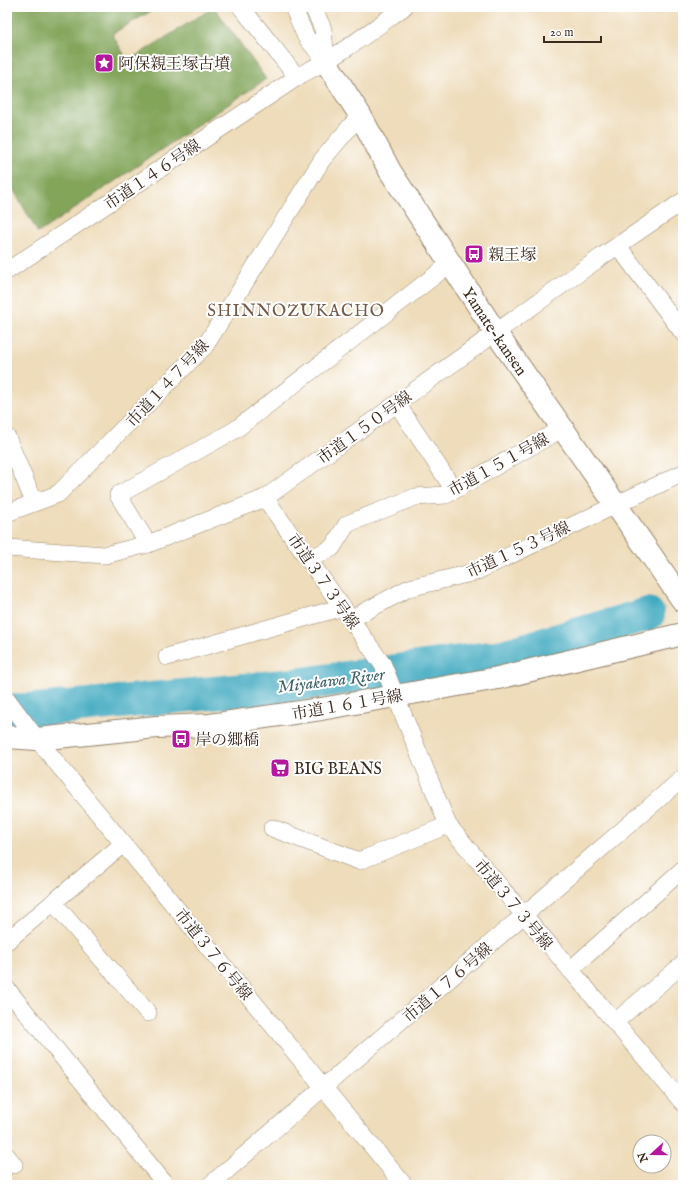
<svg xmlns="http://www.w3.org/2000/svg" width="690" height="1192" font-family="'IM FELL English','Noto Serif JP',serif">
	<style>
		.forest { fill: #82a55a; stroke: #5e683c }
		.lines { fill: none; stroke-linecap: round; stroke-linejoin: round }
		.river { stroke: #40a9c0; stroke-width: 34 }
		.minor-casing { stroke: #94836c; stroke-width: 18 }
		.tertiary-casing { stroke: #94836c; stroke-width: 24 }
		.minor { stroke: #fff; stroke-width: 17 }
		.tertiary { stroke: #fff; stroke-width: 22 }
		.labels { text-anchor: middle; stroke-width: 4; stroke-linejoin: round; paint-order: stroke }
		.poi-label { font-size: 16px; fill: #3b2a1e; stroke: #fff; text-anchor: start }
		.street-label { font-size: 16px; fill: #3b2a1e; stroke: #fff }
		.neighbourhood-label { font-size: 17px; letter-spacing: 1px; fill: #745a49; stroke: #fff }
		.water-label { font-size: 17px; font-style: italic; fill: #3d6367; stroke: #fff }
	</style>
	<rect width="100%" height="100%" fill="#fff"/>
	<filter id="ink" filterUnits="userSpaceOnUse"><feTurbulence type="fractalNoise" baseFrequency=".025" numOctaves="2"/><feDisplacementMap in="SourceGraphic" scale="8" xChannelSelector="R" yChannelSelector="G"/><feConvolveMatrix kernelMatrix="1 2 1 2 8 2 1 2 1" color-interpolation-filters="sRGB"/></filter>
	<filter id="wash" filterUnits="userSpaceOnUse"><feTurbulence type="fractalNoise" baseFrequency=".012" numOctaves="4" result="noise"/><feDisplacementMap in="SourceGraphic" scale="16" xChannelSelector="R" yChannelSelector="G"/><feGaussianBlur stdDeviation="0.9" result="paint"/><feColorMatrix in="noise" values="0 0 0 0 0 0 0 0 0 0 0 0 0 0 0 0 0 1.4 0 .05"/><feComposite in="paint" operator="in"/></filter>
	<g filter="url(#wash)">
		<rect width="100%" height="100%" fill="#eedcba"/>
		<polygon class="forest" points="7,7 158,7 112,34 128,61 214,7 266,79 38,233 7,178"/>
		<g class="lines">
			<polyline class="river" points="7,711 47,709 295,685 503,656 648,614"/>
		</g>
	</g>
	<g filter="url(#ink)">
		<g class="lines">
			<defs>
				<g id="minor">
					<polyline points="241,7 297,77"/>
					<polyline points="293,7 306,37 326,62"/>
					<polyline points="313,7 323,29 326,62"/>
					<polyline points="618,246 683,333"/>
					<path d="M7 271 302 74C339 56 371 31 404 7"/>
					<polyline points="397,404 454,490"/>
					<polyline points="7,437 34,502"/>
					<polyline points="265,498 383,665 448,825 683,1103"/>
					<polyline points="7,513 58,494 205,346 322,160 360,115"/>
					<polyline points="148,544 118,495 235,430 451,263"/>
					<polyline points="7,548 105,555 148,544 265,498 601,257 683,201"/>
					<polyline points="309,559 332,548 347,524 415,497 446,495 563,428"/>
					<polyline points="351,619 409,588 475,572 683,473"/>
					<polyline points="167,657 343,607"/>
					<polyline points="7,699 37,739 404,1185"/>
					<polyline points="272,828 359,861 448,825"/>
					<polyline points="53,902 148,1013"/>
					<polyline points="7,941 123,844"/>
					<polyline points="570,970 683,869"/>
					<polyline points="7,989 166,1185"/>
					<polyline points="615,1022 683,964"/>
					<polyline points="7,1156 14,1165"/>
					<polyline points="210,1185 683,778"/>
				</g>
				<g id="tertiary">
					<path id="s1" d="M326 62 360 115 390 171 496 333 683 601"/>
					<polyline points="7,737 37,739 157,727 210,725 321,709 498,678 683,634"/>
				</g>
			</defs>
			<use href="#minor" class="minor-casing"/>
			<use href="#tertiary" class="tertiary-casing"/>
			<use href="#minor" class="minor"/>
			<use href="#tertiary" class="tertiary"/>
		</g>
	</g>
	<defs>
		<symbol id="sight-square" viewBox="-11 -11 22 22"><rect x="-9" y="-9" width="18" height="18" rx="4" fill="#b5179e" stroke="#fff"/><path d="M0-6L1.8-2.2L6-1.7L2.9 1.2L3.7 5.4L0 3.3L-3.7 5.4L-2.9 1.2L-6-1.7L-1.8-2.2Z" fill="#fff"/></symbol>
		<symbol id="bus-square" viewBox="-11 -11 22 22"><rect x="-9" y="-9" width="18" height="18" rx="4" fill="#b5179e" stroke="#fff"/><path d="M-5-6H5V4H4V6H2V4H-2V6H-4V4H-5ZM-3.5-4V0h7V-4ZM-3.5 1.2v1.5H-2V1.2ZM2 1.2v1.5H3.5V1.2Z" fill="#fff"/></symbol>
		<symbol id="supermarket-square" viewBox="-11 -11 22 22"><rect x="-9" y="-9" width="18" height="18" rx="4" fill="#b5179e" stroke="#fff"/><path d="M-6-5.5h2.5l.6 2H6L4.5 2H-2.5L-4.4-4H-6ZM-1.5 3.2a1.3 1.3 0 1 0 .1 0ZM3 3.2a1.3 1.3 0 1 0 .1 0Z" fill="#fff"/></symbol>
	</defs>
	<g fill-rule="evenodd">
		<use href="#sight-square" x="93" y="52" width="22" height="22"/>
		<use href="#bus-square" x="463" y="243" width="22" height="22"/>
		<use href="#bus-square" x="170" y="728" width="22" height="22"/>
		<use href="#supermarket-square" x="269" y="757" width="22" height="22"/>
	</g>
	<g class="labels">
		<g class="poi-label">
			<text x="118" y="69">阿保親王塚古墳</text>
			<text x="488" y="260">親王塚</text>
			<text x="195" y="745">岸の郷橋</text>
			<text x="294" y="774">BIG BEANS</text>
		</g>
		<g class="street-label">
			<text transform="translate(152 174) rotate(-34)" y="6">市道１４６号線</text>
			<text dy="6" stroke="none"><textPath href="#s1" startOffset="318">Yamate-kansen</textPath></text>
			<text transform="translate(167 383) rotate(-47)" y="6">市道１４７号線</text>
			<text transform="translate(364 427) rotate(-36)" y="6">市道１５０号線</text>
			<text transform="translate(498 464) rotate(-29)" y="6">市道１５１号線</text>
			<text transform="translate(518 549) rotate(-25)" y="6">市道１５３号線</text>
			<text transform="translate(324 581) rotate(55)" y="6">市道３７３号線</text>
			<text transform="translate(347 704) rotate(-10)" y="6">市道１６１号線</text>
			<text transform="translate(514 904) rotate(50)" y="6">市道３７３号線</text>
			<text transform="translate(214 954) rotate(51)" y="6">市道３７６号線</text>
			<text transform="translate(447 982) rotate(-41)" y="6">市道１７６号線</text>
		</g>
		<g class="neighbourhood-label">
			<text x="296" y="316">SHINNOZUKACHO</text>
		</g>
		<g class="water-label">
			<text transform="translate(331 680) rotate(-7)" y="6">Miyakawa River</text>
		</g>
	</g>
	<rect width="690" height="1192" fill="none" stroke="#fff" stroke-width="24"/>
	<g transform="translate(652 1154) rotate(249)"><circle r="19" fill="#ffffff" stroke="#b1aaa5"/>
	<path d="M0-3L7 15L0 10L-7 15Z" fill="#b5179e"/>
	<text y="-6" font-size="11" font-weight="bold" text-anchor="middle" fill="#3b2a1e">N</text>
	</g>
	<path d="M544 36v6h57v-6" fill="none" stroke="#3b2a1e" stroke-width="2"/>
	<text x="550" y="36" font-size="12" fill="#3b2a1e" stroke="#ffffff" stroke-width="3" paint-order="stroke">20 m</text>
</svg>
